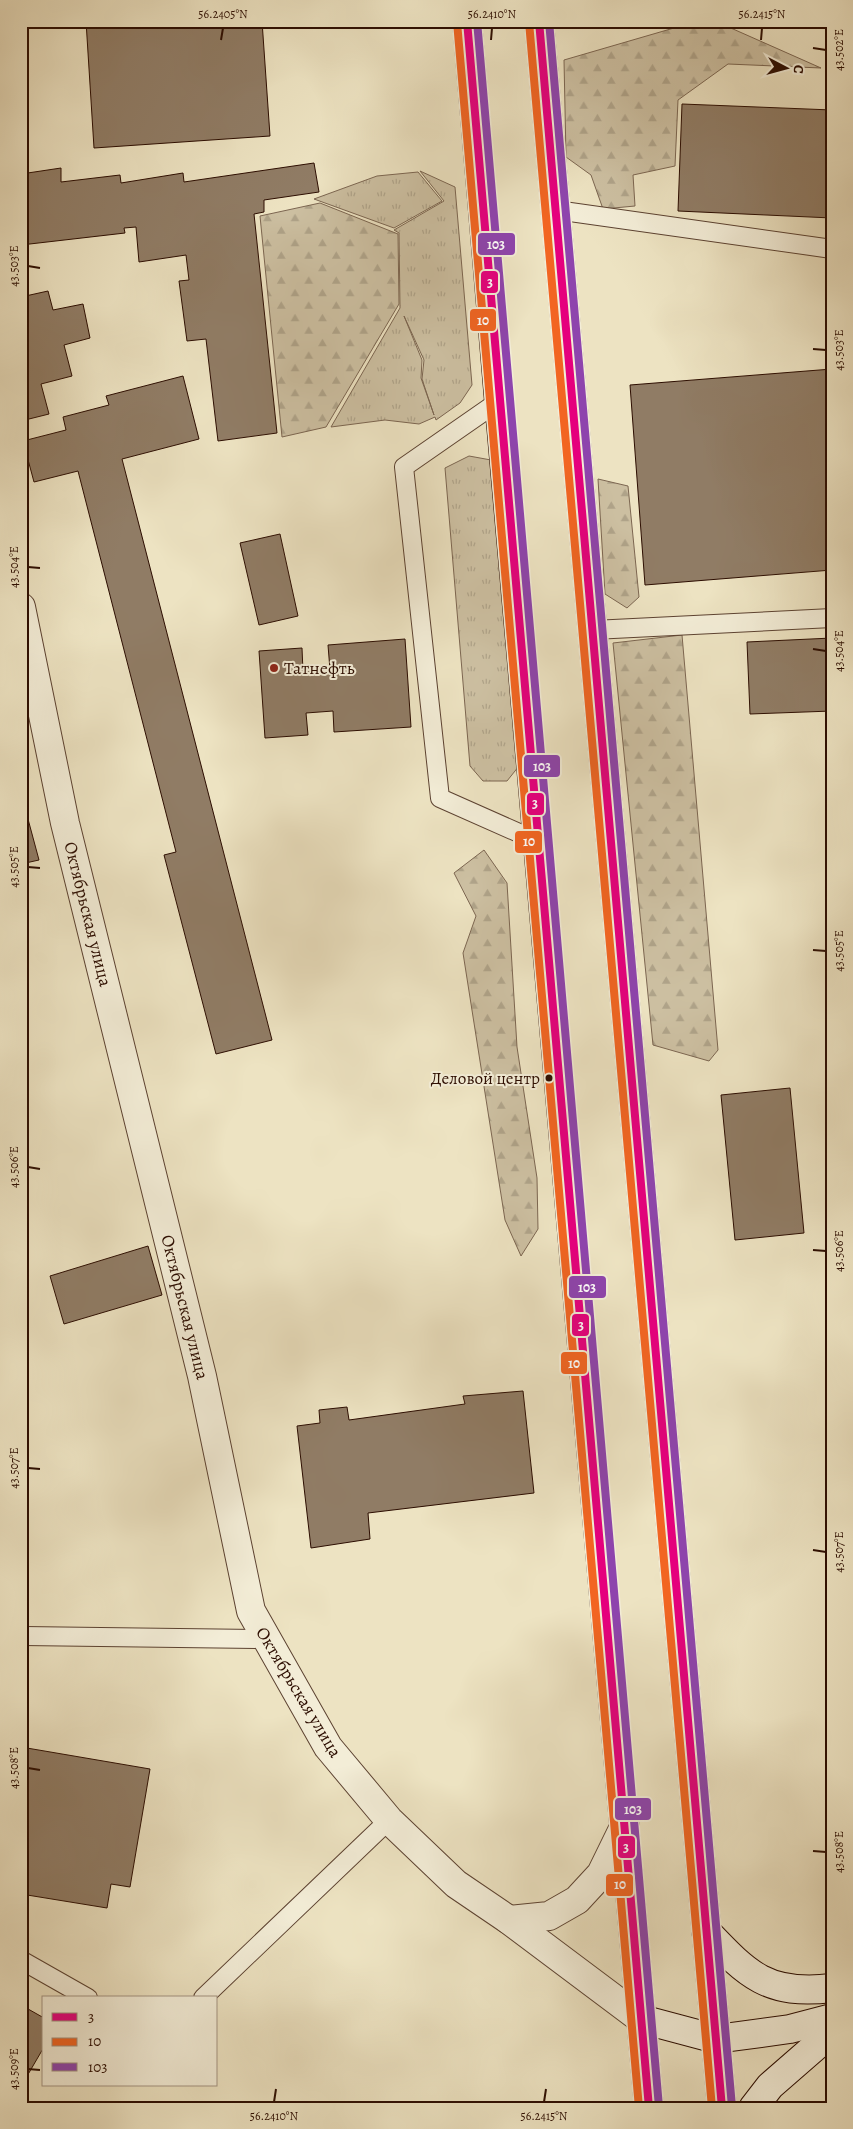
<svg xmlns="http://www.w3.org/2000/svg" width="853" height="2129" font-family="Alegreya,serif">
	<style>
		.grass { fill: url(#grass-tufts); stroke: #7c6651; fill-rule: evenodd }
		.forest { fill: url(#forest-firs); stroke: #7c6651 }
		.building { fill: #907c65; stroke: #2c0d01 }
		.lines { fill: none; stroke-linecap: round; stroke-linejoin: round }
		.lane-casing { stroke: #5c4231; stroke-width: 20 }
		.street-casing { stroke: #5c4231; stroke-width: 30 }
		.secondary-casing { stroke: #2c0d01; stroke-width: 30 }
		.lane { stroke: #f3edd7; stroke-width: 18 }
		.street { stroke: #f3edd7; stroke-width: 28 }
		.secondary { stroke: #f3edd7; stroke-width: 28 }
		.bus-1-casing { stroke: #f3edd7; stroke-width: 11 }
		.bus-2-casing { stroke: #f3edd7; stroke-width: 11 }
		.bus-3-casing { stroke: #f3edd7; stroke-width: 11 }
		.bus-1 { stroke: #e5007d; stroke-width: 8 }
		.bus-2 { stroke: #f26522; stroke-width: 8 }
		.bus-3 { stroke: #8e44ad; stroke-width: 8 }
		.ticks { fill: none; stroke: #2c0d01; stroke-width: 2 }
		.poi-dot { fill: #8f2418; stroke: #f3edd7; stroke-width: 2 }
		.bus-dot { fill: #2c0d01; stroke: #f3edd7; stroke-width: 2 }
		.labels { text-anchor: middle; stroke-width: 4; stroke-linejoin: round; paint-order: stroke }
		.bus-label { font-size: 17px; fill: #2c0d01; stroke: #f3edd7; text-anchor: end }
		.poi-label { font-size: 18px; fill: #2c0d01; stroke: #f3edd7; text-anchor: start }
		.street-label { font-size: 18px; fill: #2c0d01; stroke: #f3edd7 }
		.line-badge { stroke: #f3edd7; stroke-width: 2 }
		.badge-label { font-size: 14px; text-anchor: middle; font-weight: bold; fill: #fff }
		.neatline { fill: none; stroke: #2c0d01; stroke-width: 2 }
		.ticks-label { font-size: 12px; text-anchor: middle; fill: #2c0d01 }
	</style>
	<defs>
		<pattern id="grass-tufts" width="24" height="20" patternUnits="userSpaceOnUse" patternTransform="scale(1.25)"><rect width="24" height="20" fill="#ccbfa1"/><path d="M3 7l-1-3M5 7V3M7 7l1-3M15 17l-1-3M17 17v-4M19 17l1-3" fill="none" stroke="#afa389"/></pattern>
		<pattern id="forest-firs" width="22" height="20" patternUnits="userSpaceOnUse" patternTransform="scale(1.25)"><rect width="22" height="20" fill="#ccbfa1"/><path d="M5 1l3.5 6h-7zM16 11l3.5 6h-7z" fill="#afa389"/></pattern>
	</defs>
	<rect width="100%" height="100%" fill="#ede3c2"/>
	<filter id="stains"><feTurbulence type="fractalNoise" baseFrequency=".004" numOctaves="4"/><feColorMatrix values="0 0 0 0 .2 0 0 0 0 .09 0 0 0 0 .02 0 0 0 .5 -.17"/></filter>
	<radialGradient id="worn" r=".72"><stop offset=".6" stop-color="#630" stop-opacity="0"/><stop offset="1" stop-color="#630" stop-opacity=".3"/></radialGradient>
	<g class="grass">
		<path d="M420 171 455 187 472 385 460 403 436 420 435 417 419 424 385 420 331 427 400 308 399 233 394 230 444 201ZM404 316 424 360 422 379 434 415 421 378 422 360Z"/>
		<polygon points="418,172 442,201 394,228 314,199 377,176"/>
		<polygon points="469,456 491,460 519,766 507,781 483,781 470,766 445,468"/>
	</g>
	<g class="forest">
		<polygon points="698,21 715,21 821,68 728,64 678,100 675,166 633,175 635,206 603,209 591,175 566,157 564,60"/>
		<polygon points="320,203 398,234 399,304 326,427 282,437 260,216"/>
		<polygon points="598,479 628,486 639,597 627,608 605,594"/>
		<polygon points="682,635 718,1050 709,1061 653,1045 613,643"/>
		<polygon points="484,850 507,883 517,1047 537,1178 538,1229 521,1256 505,1220 463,953 476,916 454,873"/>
	</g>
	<g class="building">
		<polygon points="86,21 262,21 270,136 94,148"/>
		<polygon points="682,104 832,110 832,218 678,211"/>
		<polygon points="314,163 319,192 264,200 264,212 254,214 277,433 218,441 206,339 187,341 179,281 189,280 186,255 139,262 136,227 124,228 125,233 21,245 21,174 61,168 61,182 120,175 121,183 183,173 184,182"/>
		<polygon points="48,291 53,310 83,304 90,338 64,345 72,376 41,384 49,414 21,421 21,297"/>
		<polygon points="832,369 832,570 645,585 630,385"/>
		<polygon points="183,376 199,439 122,459 272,1040 216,1054 164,855 176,852 78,471 34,482 23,441 66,430 63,417 109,405 106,396"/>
		<polygon points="280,534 298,616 259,625 240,543"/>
		<polygon points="832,638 832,711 750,714 747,642"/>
		<polygon points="405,639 411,727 334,732 333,711 306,713 308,735 265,738 259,651 302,648 303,672 330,670 328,645"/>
		<polygon points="21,793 39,860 21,864"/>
		<polygon points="790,1088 804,1233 735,1240 721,1095"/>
		<polygon points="148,1246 162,1295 64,1324 50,1276"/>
		<polygon points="523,1391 534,1493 368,1513 370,1539 311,1548 297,1426 320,1423 319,1410 347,1407 349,1420 465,1404 463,1396"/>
		<polygon points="21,1747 150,1769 130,1887 111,1884 107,1908 21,1894"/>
		<polygon points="21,2005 44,2018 44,2047 23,2083 21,2082"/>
	</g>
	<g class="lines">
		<defs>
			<g id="lane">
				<polyline points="556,210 832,249"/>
				<polyline points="499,401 404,467 440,798 537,841"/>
				<polyline points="593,630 832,618"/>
				<polyline points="23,1636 266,1639"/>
				<polyline points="21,1960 88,1998"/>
				<polyline points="203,1998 389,1820"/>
			</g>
			<g id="street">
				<polyline points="21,607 65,823 202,1376 251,1611 328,1747 389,1820 456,1884 509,1920 641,2019"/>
				<polyline points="509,1920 549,1916 577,1900 601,1874 625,1825"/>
			</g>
			<g id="secondary">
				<polyline points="467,21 499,401 649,2108"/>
				<polyline points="539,21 722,2108"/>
				<path d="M706 1931C747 1974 767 1996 832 1988"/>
				<polyline points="641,2019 716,2039 790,2029 832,2018"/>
				<polyline points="753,2108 770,2086 832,2032"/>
			</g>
		</defs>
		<use href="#lane" class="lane-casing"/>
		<use href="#street" class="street-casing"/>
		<use href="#secondary" class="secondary-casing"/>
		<use href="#lane" class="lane"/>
		<use href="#street" class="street"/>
		<use href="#secondary" class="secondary"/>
		<defs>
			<g id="bus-1">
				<polyline points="467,21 649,2108"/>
				<polyline points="539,21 722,2108"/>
			</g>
			<g id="bus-2">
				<polyline points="457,22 639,2108"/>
				<polyline points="529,22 712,2108"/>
			</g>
			<g id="bus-3">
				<polyline points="477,21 659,2107"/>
				<polyline points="549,21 732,2107"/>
			</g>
		</defs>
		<use href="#bus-1" class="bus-1-casing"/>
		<use href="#bus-2" class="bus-2-casing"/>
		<use href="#bus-3" class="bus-3-casing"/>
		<use href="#bus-1" class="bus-1"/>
		<use href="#bus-2" class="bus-2"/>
		<use href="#bus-3" class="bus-3"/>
	</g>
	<path class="ticks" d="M221 40 223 28M491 40 492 28M761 40 762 28M813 48 826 50M28 266 40 268M813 349 826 350M28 567 40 568M813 649 826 651M28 867 40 868M813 950 826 951M28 1167 40 1169M813 1250 826 1251M28 1468 40 1469M813 1550 826 1552M28 1768 40 1770M813 1851 826 1852M28 2069 40 2070M274 2102 276 2089M544 2102 546 2089"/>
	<circle class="poi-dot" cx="274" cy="668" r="5"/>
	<circle class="bus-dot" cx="549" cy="1078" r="4.5"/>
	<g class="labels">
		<g class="bus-label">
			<text x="540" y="1084">Деловой центр</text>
		</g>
		<g class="poi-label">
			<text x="284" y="674">Татнефть</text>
		</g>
		<g class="street-label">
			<text transform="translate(88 914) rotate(76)" y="6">Октябрьская улица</text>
			<text transform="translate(185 1307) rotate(76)" y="6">Октябрьская улица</text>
			<text transform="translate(299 1692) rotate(59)" y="6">Октябрьская улица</text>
		</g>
	</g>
	<g class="line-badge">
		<rect x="477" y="232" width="39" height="24" rx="5" fill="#8e44ad"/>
		<rect x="480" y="270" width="19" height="24" rx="5" fill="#e5007d"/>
		<rect x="469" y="308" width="28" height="24" rx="5" fill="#f26522"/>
		<rect x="523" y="754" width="38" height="24" rx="5" fill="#8e44ad"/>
		<rect x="526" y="792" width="19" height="24" rx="5" fill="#e5007d"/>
		<rect x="514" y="830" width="29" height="24" rx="5" fill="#f26522"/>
		<rect x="568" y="1275" width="39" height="24" rx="5" fill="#8e44ad"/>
		<rect x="571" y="1313" width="19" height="24" rx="5" fill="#e5007d"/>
		<rect x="560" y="1351" width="28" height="24" rx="5" fill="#f26522"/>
		<rect x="614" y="1797" width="38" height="24" rx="5" fill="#8e44ad"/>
		<rect x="617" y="1835" width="19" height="24" rx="5" fill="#e5007d"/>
		<rect x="605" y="1873" width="29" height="24" rx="5" fill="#f26522"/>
	</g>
	<g class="badge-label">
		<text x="496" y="249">103</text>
		<text x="490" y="287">3</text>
		<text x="483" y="325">10</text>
		<text x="542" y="771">103</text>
		<text x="535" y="808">3</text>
		<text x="529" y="846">10</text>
		<text x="587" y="1292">103</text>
		<text x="581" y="1330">3</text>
		<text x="574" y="1368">10</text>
		<text x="633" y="1814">103</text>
		<text x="626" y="1852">3</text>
		<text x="620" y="1889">10</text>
	</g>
	<rect width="853" height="2129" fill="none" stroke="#ede3c2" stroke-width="55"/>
	<rect x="42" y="1996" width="175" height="90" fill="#f3edd7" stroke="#a39381"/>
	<rect x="52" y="2013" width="25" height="8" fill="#e5007d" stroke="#a39381"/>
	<text x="88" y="2022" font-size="15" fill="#2c0d01">3</text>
	<rect x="52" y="2038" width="25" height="8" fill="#f26522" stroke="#a39381"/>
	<text x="88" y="2046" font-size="15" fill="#2c0d01">10</text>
	<rect x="52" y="2063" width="25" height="8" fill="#8e44ad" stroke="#a39381"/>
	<text x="88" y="2072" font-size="15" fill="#2c0d01">103</text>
	<g transform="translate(786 68) rotate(96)" stroke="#f3edd7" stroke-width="4" paint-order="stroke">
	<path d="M0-4L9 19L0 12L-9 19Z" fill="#2c0d01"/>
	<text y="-8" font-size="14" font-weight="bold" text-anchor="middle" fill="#2c0d01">С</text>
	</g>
	<rect x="28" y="28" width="798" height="2074" class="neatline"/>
	<g class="ticks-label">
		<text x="223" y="18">56.2405°N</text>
		<text x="492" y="18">56.2410°N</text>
		<text x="762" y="18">56.2415°N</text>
		<text transform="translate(839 50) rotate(-90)" y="4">43.502°E</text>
		<text transform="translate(14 266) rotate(-90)" y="4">43.503°E</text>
		<text transform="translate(839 350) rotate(-90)" y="4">43.503°E</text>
		<text transform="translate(14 567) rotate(-90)" y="4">43.504°E</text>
		<text transform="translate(839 651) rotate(-90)" y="4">43.504°E</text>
		<text transform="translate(14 867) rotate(-90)" y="4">43.505°E</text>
		<text transform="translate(839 951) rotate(-90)" y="4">43.505°E</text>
		<text transform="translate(14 1167) rotate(-90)" y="4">43.506°E</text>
		<text transform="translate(839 1251) rotate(-90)" y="4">43.506°E</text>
		<text transform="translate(14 1468) rotate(-90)" y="4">43.507°E</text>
		<text transform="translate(839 1552) rotate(-90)" y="4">43.507°E</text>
		<text transform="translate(14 1768) rotate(-90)" y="4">43.508°E</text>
		<text transform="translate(839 1852) rotate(-90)" y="4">43.508°E</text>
		<text transform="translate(14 2069) rotate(-90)" y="4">43.509°E</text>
		<text x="274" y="2120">56.2410°N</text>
		<text x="544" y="2120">56.2415°N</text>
	</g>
	<rect width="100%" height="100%" filter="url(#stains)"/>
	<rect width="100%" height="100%" fill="url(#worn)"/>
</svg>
